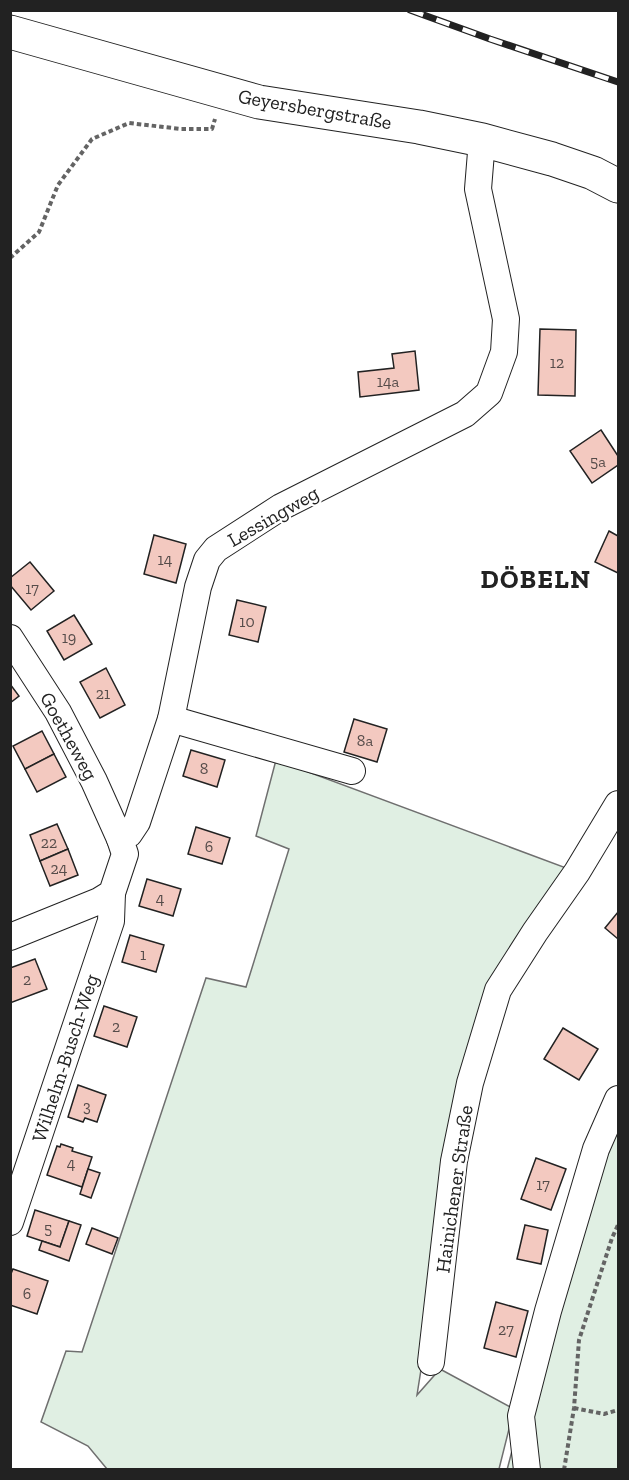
<svg xmlns="http://www.w3.org/2000/svg" width="629" height="1480" font-family="'Zilla Slab',serif">
	<style>
		.green { fill: #e0efe3; stroke: #6f6f6f; stroke-width: 1.5 }
		.building { fill: #f3c9c0; stroke: #222; stroke-width: 1.5 }
		.lines { fill: none; stroke-linecap: round; stroke-linejoin: round }
		.minor-casing { stroke: #222; stroke-width: 28 }
		.major-casing { stroke: #222; stroke-width: 35 }
		.path { stroke: #646464; stroke-width: 4; stroke-dasharray: 4.5 3; stroke-linecap: butt }
		.minor { stroke: #fff; stroke-width: 26 }
		.major { stroke: #fff; stroke-width: 33 }
		.rail-casing { stroke: #222; stroke-width: 7 }
		.rail { stroke: #fff; stroke-width: 4.5; stroke-dasharray: 14; stroke-linecap: butt }
		.labels { text-anchor: middle; stroke-width: 4.5; stroke-linejoin: round; paint-order: stroke }
		.number-label { font-size: 16px; fill: #564c4a }
		.street-label { font-size: 20px; fill: #222; stroke: #fff }
		.district-label { font-size: 26px; font-weight: bold; letter-spacing: 1.5px; fill: #222; stroke: #fff }
	</style>
	<rect width="100%" height="100%" fill="#fff"/>
	<g class="green">
		<polygon points="276,760 577,872 498,990 454,1161 417,1395 440,1369 514,1409 499,1469 107,1469 88,1446 41,1422 66,1351 82,1352 206,978 246,987 289,849 256,836"/>
		<polygon points="618,1099 618,1469 507,1470 521,1416"/>
	</g>
	<g class="building">
		<polygon points="540,329 576,330 575,396 538,395"/>
		<polygon points="415,351 419,390 360,397 358,372 394,368 392,354"/>
		<polygon points="601,430 618,456 618,465 592,483 570,451"/>
		<polygon points="609,531 618,536 618,573 595,562"/>
		<polygon points="154,535 186,544 176,583 144,574"/>
		<polygon points="30,562 54,591 31,610 10,585 10,578"/>
		<polygon points="237,600 266,607 258,642 229,635"/>
		<polygon points="74,615 92,644 64,660 47,631"/>
		<polygon points="106,668 125,705 100,718 80,682"/>
		<polygon points="10,684 19,696 10,703"/>
		<polygon points="354,719 387,729 377,762 344,752"/>
		<polygon points="42,731 54,754 25,769 13,746"/>
		<polygon points="191,750 225,760 217,787 183,776"/>
		<polygon points="54,754 66,777 37,792 25,769"/>
		<polygon points="57,824 68,849 40,861 30,835"/>
		<polygon points="196,827 230,838 222,864 188,854"/>
		<polygon points="68,849 78,875 50,886 40,861"/>
		<polygon points="147,879 181,889 173,916 139,906"/>
		<polygon points="618,912 618,939 605,928"/>
		<polygon points="130,935 164,945 156,972 122,962"/>
		<polygon points="35,959 47,989 10,1003 10,968"/>
		<polygon points="104,1006 137,1017 127,1047 94,1036"/>
		<polygon points="563,1028 598,1049 579,1080 544,1059"/>
		<polygon points="78,1085 106,1095 97,1122 85,1118 83,1122 68,1117"/>
		<polygon points="61,1144 73,1148 72,1151 92,1157 82,1187 47,1175 57,1146 60,1147"/>
		<polygon points="536,1158 566,1169 551,1210 521,1199"/>
		<polygon points="88,1169 100,1173 91,1198 80,1194"/>
		<polygon points="35,1210 69,1221 60,1247 27,1236"/>
		<polygon points="69,1221 81,1225 69,1261 39,1250 42,1241 60,1247"/>
		<polygon points="525,1225 548,1230 541,1264 517,1259"/>
		<polygon points="92,1228 118,1238 112,1254 86,1244"/>
		<polygon points="13,1269 48,1281 37,1314 10,1305 10,1276"/>
		<polygon points="496,1302 528,1311 516,1357 484,1348"/>
	</g>
	<g class="lines">
		<defs>
			<g id="minor">
				<polyline points="10,638 58,712 94,781 120,839"/>
				<polyline points="171,719 352,771"/>
				<polyline points="10,937 99,901 112,893 125,854 120,839 129,834 137,822 171,719 198,587 207,560 216,549 281,507 465,414 489,393 504,352 506,319 478,189 482,140"/>
				<polyline points="10,1222 111,921 112,893"/>
				<polyline points="431,1362 454,1161 470,1083 498,990 535,932 577,872 618,804"/>
				<polyline points="527,1470 521,1416 548,1311 596,1149 618,1099"/>
			</g>
			<polyline id="major" points="10,32 259,102 419,127 482,140 552,159 593,173 618,186"/>
		</defs>
		<use href="#minor" class="minor-casing"/>
		<use href="#major" class="major-casing"/>
		<g class="path">
			<polyline points="10,258 39,232 58,185 92,139 129,123 181,129 212,129 215,119"/>
			<polyline points="574,1408 604,1414 618,1410"/>
			<polyline points="564,1470 574,1408 579,1340 612,1238 618,1225"/>
		</g>
		<use href="#minor" class="minor"/>
		<use href="#major" class="major"/>
		<defs>
			<polyline id="rail" points="410,10 490,39 618,82"/>
		</defs>
		<use href="#rail" class="rail-casing"/>
		<use href="#rail" class="rail"/>
	</g>
	<g class="labels">
		<g class="number-label">
			<text x="557" y="368">12</text>
			<text x="388" y="387">14a</text>
			<text x="598" y="467">5a</text>
			<text x="165" y="565">14</text>
			<text x="32" y="594">17</text>
			<text x="247" y="627">10</text>
			<text x="69" y="643">19</text>
			<text x="103" y="699">21</text>
			<text x="365" y="746">8a</text>
			<text x="204" y="774">8</text>
			<text x="49" y="848">22</text>
			<text x="209" y="852">6</text>
			<text x="59" y="874">24</text>
			<text x="160" y="904">4</text>
			<text x="143" y="960">1</text>
			<text x="27" y="985">2</text>
			<text x="116" y="1032">2</text>
			<text x="87" y="1112">3</text>
			<text x="71" y="1169">4</text>
			<text x="543" y="1190">17</text>
			<text x="48" y="1234">5</text>
			<text x="27" y="1299">6</text>
			<text x="506" y="1335">27</text>
		</g>
		<g class="street-label">
			<text transform="translate(315 109) rotate(10)" y="7">Geyersbergstraße</text>
			<text transform="translate(273 516) rotate(-30)" y="7">Lessingweg</text>
			<text transform="translate(69 736) rotate(61)" y="7">Goetheweg</text>
			<text transform="translate(65 1058) rotate(-72)" y="7">Wilhelm-Busch-Weg</text>
			<text transform="translate(454 1189) rotate(-82)" y="7">Hainichener Straße</text>
		</g>
		<g class="district-label">
			<text x="536" y="588">DÖBELN</text>
		</g>
	</g>
	<rect width="629" height="1480" fill="none" stroke="#222222" stroke-width="24"/>
</svg>
